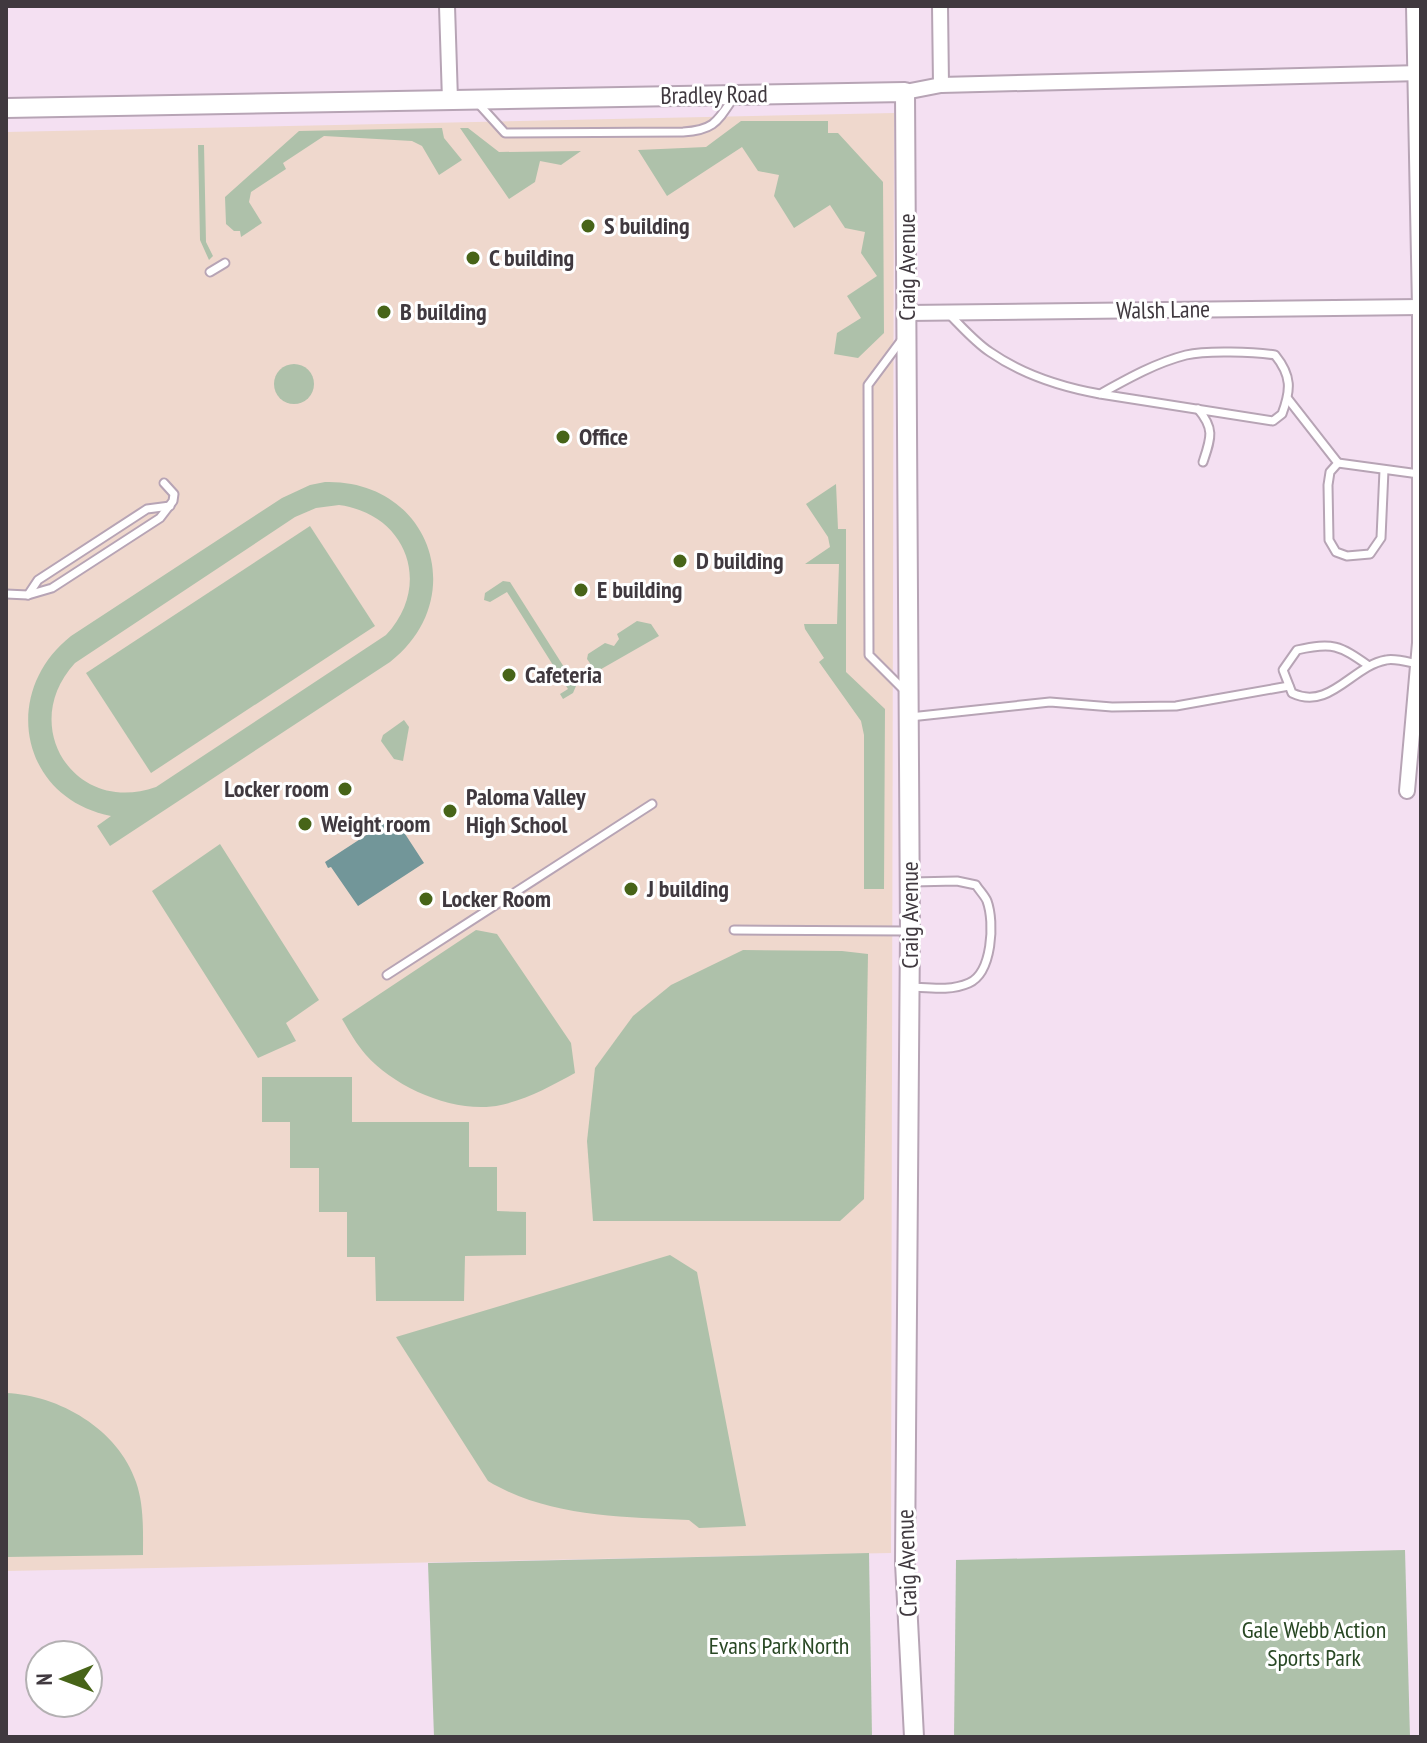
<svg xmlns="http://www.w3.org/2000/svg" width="1427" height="1743" font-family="'PT Sans Narrow',sans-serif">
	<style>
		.education { fill: #efd8cd }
		.green { fill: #aec1aa; fill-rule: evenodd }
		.water { fill: #729699 }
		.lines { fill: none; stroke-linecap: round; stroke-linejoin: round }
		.service-casing { stroke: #b7a4b5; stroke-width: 11 }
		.minor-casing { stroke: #b7a4b5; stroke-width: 18 }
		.tertiary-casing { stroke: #b7a4b5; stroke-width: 22 }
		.service { stroke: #fff; stroke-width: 7 }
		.minor { stroke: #fff; stroke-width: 14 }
		.tertiary { stroke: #fff; stroke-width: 18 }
		.poi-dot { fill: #476418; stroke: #fff; stroke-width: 3 }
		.labels { text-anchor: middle; stroke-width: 6; stroke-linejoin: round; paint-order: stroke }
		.street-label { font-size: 24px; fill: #40393f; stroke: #fff }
		.poi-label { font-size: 24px; font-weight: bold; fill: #40393f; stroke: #fff; text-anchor: start }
		.park-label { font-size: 24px; fill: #294824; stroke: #fff }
	</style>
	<rect width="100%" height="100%" fill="#f4e0f2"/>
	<polygon class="education" points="894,113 891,1553 6,1571 6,132"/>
	<g class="green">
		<polygon points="741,121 828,121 828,133 838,133 883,182 884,333 858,358 834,354 837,333 861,318 847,296 877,276 861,253 865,232 845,228 830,205 794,228 774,196 779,175 758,171 742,147 667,196 638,150 706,147"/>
		<polygon points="442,128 444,138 462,160 439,175 422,146 412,141 324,136 283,163 286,169 251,192 249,202 262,223 241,237 240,231 234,231 226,224 225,197 299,131"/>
		<polygon points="460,128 468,128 499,152 581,151 561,165 540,161 535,182 509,199"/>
		<polygon points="198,145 204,145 206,242 213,256 209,260 200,240"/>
		<circle cx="294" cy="384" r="20"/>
		<path d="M325 482C430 479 472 598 390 662L110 846 97 826 111 816C20 798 0 692 71 636L282 498 310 485ZM339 505C407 514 433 585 386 635L156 787C75 816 17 726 75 663L295 517 316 508Z"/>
		<polygon points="836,484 838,529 846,529 846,672 885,709 884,889 864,889 864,735 861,721 819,662 824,658 805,629 804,624 837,624 839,564 805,564 830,547 828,537 806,504"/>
		<polygon points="310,526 375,626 151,773 86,673"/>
		<polygon points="503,581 510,582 576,686 573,693 563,699 560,694 568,689 507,592 490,602 484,600 485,593"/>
		<polygon points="637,621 651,624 659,636 596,672 587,659 588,654 605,643 614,646 619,639 617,634"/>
		<polygon points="404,720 409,727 403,761 394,759 381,741 383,735"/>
		<polygon points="220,844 319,1000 286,1023 296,1041 258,1058 152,891"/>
		<path d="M476 930 497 934 571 1043 575 1073C551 1086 528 1099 501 1105 457 1115 395 1088 366 1055 357 1045 349 1031 342 1019Z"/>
		<polygon points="743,950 842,951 868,954 864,1199 840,1221 593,1221 587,1141 595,1068 633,1016 671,985"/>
		<polygon points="262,1077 352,1077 352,1122 469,1122 469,1167 497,1167 497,1211 526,1212 526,1255 465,1256 464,1301 376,1301 375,1257 347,1257 347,1212 319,1212 319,1168 290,1168 290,1122 262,1122"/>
		<path d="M670 1255 697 1272 746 1526 699 1528 689 1520C620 1517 548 1517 488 1481L396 1337Z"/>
		<path d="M6 1393C59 1395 118 1429 136 1482 144 1505 143 1530 143 1555L6 1557Z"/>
		<polygon points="1405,1550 1410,1737 954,1737 956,1560"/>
		<polygon points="869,1553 872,1737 434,1737 428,1563"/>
	</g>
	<polygon class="water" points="394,817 424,863 358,906 331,867 328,868 325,862"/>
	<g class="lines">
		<defs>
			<g id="service">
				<path d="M476 101 505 133 683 132C714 130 717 122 734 97"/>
				<polyline points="210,272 225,263"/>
				<path d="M949 314C962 327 975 342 990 352 1023 375 1061 387 1100 394L1273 421 1282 414C1291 390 1292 376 1275 355 1254 352 1207 350 1186 355 1155 363 1127 379 1100 394"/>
				<polyline points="903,338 868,385 869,655 905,691"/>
				<polyline points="1288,399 1338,463 1330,472 1328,485 1329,540 1336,552 1347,556 1370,554 1381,538 1384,470"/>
				<path d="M1198 409C1215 429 1211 438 1203 462"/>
				<polyline points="1338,463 1419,474"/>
				<polyline points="6,594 28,595 52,588 160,518 173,501 174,494 164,483"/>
				<polyline points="28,595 38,580 147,509 170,506"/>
				<path d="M1369 666C1339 645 1333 642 1297 650L1283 670 1292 693C1330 711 1352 666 1386 660 1395 658 1408 662 1418 664"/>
				<polyline points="910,717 1050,702 1112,707 1176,706 1289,686"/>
				<path d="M912 882 957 881 976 885C979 890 985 896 987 901 995 923 992 973 969 983 951 991 931 988 912 987"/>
				<polyline points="734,930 908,931"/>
				<polyline points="387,975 652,804"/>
			</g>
			<g id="minor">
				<polyline points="447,6 450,100"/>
				<polyline points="940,6 941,85"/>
				<polyline points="905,92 941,85 1421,73"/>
				<polyline points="907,313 1420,307"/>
				<polyline points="1407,791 1420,643 1420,307 1414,6"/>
			</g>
			<polyline id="tertiary" points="6,108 905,92 910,931 905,1563 914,1737"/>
		</defs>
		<use href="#service" class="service-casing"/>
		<use href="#minor" class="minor-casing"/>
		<use href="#tertiary" class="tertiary-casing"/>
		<use href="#service" class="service"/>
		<use href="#minor" class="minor"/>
		<use href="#tertiary" class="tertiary"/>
	</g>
	<g class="poi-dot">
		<circle cx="588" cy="226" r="8"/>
		<circle cx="473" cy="258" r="8"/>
		<circle cx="384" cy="312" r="8"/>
		<circle cx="563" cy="437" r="8"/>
		<circle cx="680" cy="561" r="8"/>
		<circle cx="581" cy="590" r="8"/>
		<circle cx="509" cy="675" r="8"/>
		<circle cx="345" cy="789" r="8"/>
		<circle cx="450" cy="811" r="8"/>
		<circle cx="305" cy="824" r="8"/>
		<circle cx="631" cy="889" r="8"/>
		<circle cx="426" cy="899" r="8"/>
	</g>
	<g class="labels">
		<g class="street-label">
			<text transform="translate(714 95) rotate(-1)" y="8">Bradley Road</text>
			<text transform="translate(907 267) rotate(-90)" y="8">Craig Avenue</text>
			<text transform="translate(1163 310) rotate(-1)" y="8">Walsh Lane</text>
			<text transform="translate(910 915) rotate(-90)" y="8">Craig Avenue</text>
			<text transform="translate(907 1563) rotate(-92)" y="8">Craig Avenue</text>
		</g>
		<g class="poi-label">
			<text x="604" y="234">S building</text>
			<text x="489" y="266">C building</text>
			<text x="400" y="320">B building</text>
			<text x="579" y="445">Office</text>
			<text x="696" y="569">D building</text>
			<text x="597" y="598">E building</text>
			<text x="525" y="683">Cafeteria</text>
			<text x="329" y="797" text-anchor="end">Locker room</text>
			<text x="466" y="805">Paloma Valley<tspan x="466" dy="28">High School</tspan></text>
			<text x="321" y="832">Weight room</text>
			<text x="647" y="897">J building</text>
			<text x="442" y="907">Locker Room</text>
		</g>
		<g class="park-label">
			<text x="1314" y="1638">Gale Webb Action<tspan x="1314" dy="28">Sports Park</tspan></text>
			<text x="779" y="1654">Evans Park North</text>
		</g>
	</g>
	<rect width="1427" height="1743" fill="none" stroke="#40393f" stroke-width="16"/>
	<g transform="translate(64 1679) rotate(269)"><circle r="38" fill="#ffffff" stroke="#b3b0b2" stroke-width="2"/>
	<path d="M0-6L14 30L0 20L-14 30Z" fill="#476418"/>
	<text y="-12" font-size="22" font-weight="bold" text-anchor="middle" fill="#40393f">N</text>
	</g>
</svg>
